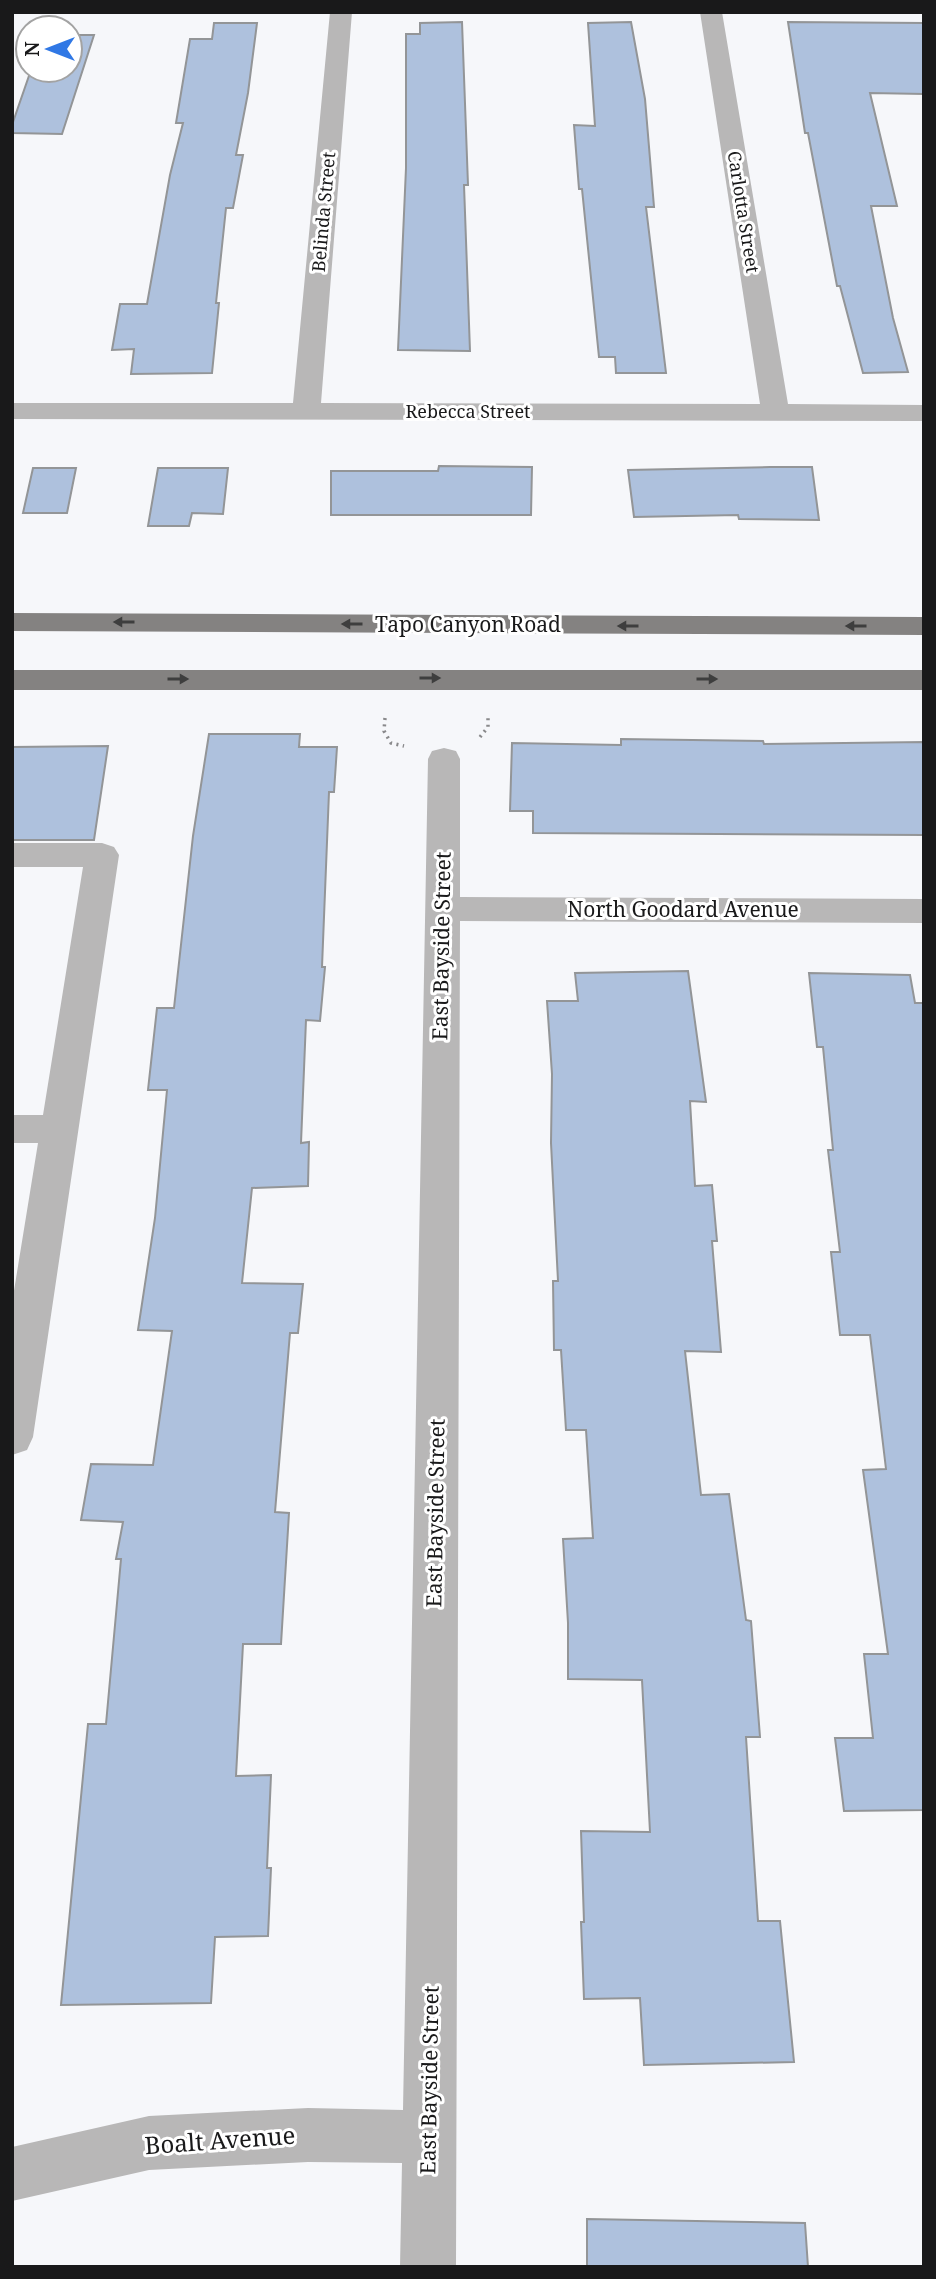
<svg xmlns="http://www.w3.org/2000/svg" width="936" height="2279" font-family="'Noto Serif',serif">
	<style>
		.building { fill: #aec1dd; stroke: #939597; stroke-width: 2 }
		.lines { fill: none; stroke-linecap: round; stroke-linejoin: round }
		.path { stroke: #89898b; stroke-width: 3.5; stroke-dasharray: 2 4.5; stroke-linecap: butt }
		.minor { fill: #b8b7b7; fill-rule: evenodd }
		.major { fill: #848281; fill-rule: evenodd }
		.oneway { fill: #3e3e3e }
		.labels { text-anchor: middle; stroke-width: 6; stroke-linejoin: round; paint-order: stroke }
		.far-street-label { font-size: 18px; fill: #19191a; stroke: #fff }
		.street-label { font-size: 21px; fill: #19191a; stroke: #fff }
		.near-street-label { font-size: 24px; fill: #19191a; stroke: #fff }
	</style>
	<rect width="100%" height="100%" fill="#f6f7fa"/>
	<g class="building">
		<polygon points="462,22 468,185 464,185 470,351 398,350 406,168 406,34 420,34 420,23"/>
		<polygon points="631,22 645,99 654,207 646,207 666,373 616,373 615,357 599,357 582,189 579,189 574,125 595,126 588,23"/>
		<polygon points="788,22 924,23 924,94 870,93 897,206 871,206 893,318 908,372 863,373 840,286 837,286 808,133 805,133"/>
		<polygon points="214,23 257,23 248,93 236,155 243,155 233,208 226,208 216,303 219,303 212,373 131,374 134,349 112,350 120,304 147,304 170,175 183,123 176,123 190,39 212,39"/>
		<polygon points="70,35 94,35 62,134 12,133 12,125 31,70 70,70"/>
		<polygon points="439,466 532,467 531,515 331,515 331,471 438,471"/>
		<polygon points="770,467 812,467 819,520 739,519 738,515 634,517 628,470"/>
		<polygon points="33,468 76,468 67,513 23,513"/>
		<polygon points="158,468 228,468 223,514 192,513 189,526 148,526"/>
		<polygon points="209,734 300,734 299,747 337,747 334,792 329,792 322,967 325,967 320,1021 306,1020 301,1143 309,1142 308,1186 252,1188 242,1283 303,1284 298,1333 290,1333 275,1512 289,1513 281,1644 243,1644 236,1776 271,1775 267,1868 271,1868 268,1936 215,1937 211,2003 61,2005 88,1724 106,1724 121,1559 116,1559 123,1522 81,1520 91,1464 153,1465 172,1331 138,1330 155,1218 167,1090 148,1090 157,1008 174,1008 193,836"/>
		<polygon points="621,739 763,741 764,744 924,742 924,835 533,833 533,811 510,811 512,743 621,745"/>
		<polygon points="108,746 94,840 12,840 12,747"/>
		<polygon points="688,971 706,1102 690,1101 695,1186 712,1185 717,1241 712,1241 721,1352 685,1351 701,1495 729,1494 746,1620 751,1621 760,1737 746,1737 758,1921 780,1921 794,2062 644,2065 640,1998 584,1999 581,1922 584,1922 581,1831 650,1832 642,1680 568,1679 568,1623 563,1539 593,1538 586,1430 566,1430 561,1350 554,1350 553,1281 558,1281 551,1143 552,1074 547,1001 578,1001 575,973"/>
		<polygon points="809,973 910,975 915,1003 924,1003 924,1810 844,1811 835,1738 873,1738 864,1654 888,1654 863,1470 886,1469 870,1335 840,1335 831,1252 840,1252 828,1150 833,1150 823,1047 817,1047"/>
		<polygon points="587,2219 805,2223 808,2267 587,2267"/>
	</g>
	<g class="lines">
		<g class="path">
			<polyline points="385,718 384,731 391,743 404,746"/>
			<polyline points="480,737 488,727 488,718"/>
		</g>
		<g class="minor">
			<polygon points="330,12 352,12 321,403 760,404 700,12 722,12 788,404 924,405 924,421 12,419 12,403 293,403"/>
			<polygon points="444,748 456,751 460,759 460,897 924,899 924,923 460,921 456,2267 400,2267 402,2163 308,2162 149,2170 12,2201 12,2147 149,2116 308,2108 403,2110 428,759 432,751"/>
			<polygon points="12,843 102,843 114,847 119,855 33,1437 27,1450 12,1455 12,1303 38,1143 12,1143 12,1115 43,1115 83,867 12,867"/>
		</g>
		<g class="major">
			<polygon points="12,613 924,617 924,635 12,631"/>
			<rect x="12" y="670" width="912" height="20"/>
		</g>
	</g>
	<defs><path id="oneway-solid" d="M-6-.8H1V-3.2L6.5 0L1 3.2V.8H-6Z" transform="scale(1.75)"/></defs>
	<g class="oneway">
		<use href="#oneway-solid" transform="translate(124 622) rotate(-180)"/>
		<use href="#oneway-solid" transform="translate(352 624) rotate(-180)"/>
		<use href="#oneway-solid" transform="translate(628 626) rotate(-180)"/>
		<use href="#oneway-solid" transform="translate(856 626) rotate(-180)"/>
		<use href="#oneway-solid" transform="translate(430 678)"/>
		<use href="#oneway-solid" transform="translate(178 679)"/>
		<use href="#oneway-solid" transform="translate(707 679)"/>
	</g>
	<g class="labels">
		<g class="far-street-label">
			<text transform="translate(324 212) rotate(-85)" y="6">Belinda Street</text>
			<text transform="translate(743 212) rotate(81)" y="6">Carlotta Street</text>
			<text x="468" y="418">Rebecca Street</text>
		</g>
		<g class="street-label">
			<text x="468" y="632">Tapo Canyon Road</text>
			<text x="683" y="917">North Goodard Avenue</text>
			<text transform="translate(442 946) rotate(-89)" y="7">East Bayside Street</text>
			<text transform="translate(436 1513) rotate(-89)" y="7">East Bayside Street</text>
			<text transform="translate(430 2080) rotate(-89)" y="7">East Bayside Street</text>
		</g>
		<g class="near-street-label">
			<text transform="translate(220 2141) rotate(-4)" y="8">Boalt Avenue</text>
		</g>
	</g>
	<rect width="936" height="2279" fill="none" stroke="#19191a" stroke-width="28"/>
	<g transform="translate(49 49) rotate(270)"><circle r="33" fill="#ffffff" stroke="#a3a3a3" stroke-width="2"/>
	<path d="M0-5L12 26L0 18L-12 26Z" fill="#3078e5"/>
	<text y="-10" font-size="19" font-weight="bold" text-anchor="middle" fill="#19191a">N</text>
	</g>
</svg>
